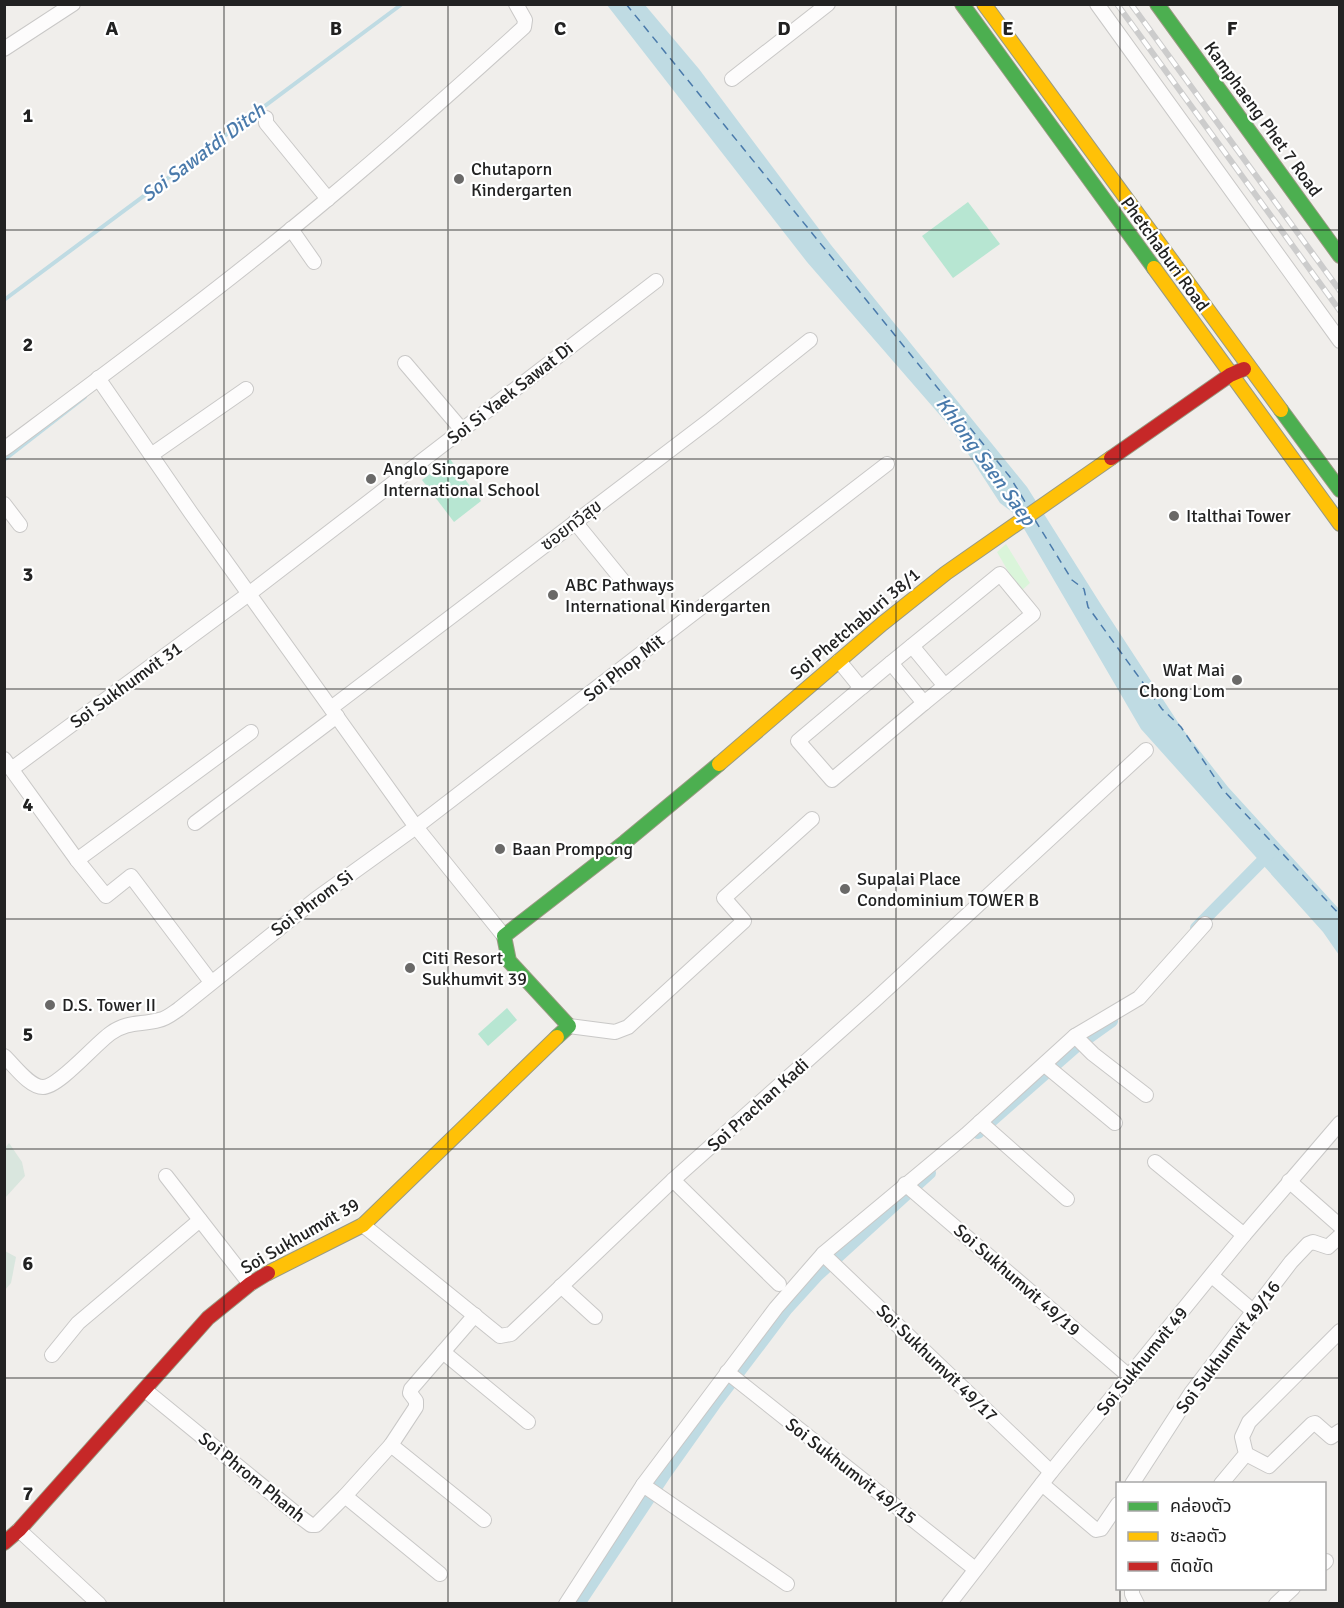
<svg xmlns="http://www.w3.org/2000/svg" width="1344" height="1608" font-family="Signika,'Noto Sans Thai',sans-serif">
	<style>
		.wetland { fill: #d9e6de }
		.park { fill: #daf5da }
		.pitch { fill: #b7e6d2 }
		.water { fill: #bfdbe3 }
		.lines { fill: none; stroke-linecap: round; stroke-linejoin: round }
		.stream { stroke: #bfdbe3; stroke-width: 4 }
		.canal { stroke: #bfdbe3; stroke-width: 12 }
		.ferry { stroke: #4a7aab; stroke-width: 1.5; stroke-dasharray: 8 6; stroke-linecap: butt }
		.street-casing { stroke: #c9c8c7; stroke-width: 16 }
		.fast-casing { stroke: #999a82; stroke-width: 16 }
		.slow-casing { stroke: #999a82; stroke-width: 16 }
		.jam-casing { stroke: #999a82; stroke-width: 16 }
		.street { stroke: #fdfcfc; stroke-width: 14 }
		.fast { stroke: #4caf50; stroke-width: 14 }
		.slow { stroke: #ffc107; stroke-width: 14 }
		.jam { stroke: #c62828; stroke-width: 14 }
		.rail-casing { stroke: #ccc; stroke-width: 6 }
		.rail { stroke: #fff; stroke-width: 4; stroke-dasharray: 11; stroke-linecap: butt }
		.grid { fill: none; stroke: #222; stroke-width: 1.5; stroke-opacity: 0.55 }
		.poi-dot { fill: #6a6968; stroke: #fff; stroke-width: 2 }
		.labels { text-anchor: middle; stroke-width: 4.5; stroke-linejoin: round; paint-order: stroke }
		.street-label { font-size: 18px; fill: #222; stroke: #fff }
		.poi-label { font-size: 18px; fill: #222; stroke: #fff; text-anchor: start }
		.water-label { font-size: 20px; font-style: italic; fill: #4a7aab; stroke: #fff }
		.grid-label { font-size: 20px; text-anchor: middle; font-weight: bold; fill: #222; stroke: #fff; stroke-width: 4.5; stroke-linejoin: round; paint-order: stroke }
	</style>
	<rect width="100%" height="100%" fill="#f0eeeb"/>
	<g class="wetland">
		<polygon points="9,1143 22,1162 25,1176 5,1198 5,1148"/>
		<polygon points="5,1251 16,1257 11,1283 5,1290"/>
	</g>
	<polygon class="park" points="1006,544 1030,583 1020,592 997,552"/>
	<g class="pitch">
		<polygon points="968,202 1000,244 953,278 922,236"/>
		<polygon points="450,459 481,501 454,522 422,480"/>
		<polygon points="507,1008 517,1020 488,1046 478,1034"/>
	</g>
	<polygon class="water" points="607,5 645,5 699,69 831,245 1027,487 1100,603 1181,727 1228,787 1339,909 1339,955 1323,932 1141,729 1016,515 1000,503 952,429 807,262"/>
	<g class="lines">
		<g class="stream">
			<polyline points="4,300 402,4"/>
			<polyline points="4,460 85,397"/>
		</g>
		<g class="canal">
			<polyline points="1196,928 1271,852"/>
			<polyline points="978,1133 1077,1046 1112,1021"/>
			<polyline points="579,1604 666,1473 715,1404 787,1309 818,1275 930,1173"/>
		</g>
		<g class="ferry">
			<polyline points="626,4 1010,477 1027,505"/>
			<polyline points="1035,520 1072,580 1084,589 1088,607 1162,709 1181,727 1223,790 1340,915"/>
		</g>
		<defs>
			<g id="street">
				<polyline points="1097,4 1340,341"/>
				<polyline points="4,49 73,4"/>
				<polyline points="732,79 828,4"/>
				<polyline points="266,118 266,123 328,199"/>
				<polyline points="291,229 314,262"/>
				<polyline points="405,363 462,430"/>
				<polyline points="98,378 191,513 416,827 504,936"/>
				<path d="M4 449C114 367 224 286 329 198 395 143 460 85 524 27L525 20 516 4"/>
				<polyline points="151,455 246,389"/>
				<polyline points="4,504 20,525"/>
				<polyline points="575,522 623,581"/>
				<polyline points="912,646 945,686"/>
				<polyline points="839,661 861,688 891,663 924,703 832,780 798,741 861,688"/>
				<polyline points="891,663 1000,574 1033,614 924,703"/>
				<polyline points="331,708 711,419 810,340"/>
				<polyline points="4,759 77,860 106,896 131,876 211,982"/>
				<polyline points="13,768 250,593 656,281"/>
				<polyline points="195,823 337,716"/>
				<polyline points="77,860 251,732"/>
				<polyline points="569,1026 615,1032 628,1027 744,921 724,898 812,819"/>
				<polyline points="1075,1036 1093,1054 1146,1095"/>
				<path d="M4 1056C14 1065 29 1087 43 1087 59 1087 95 1044 111 1033 128 1021 141 1025 159 1020 166 1019 173 1013 179 1009L316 899 416 827 887 464"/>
				<polyline points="1045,1065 1115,1123"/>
				<polyline points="980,1122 1067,1199"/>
				<polyline points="1155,1162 1244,1235"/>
				<polyline points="166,1176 250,1284"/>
				<polyline points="673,1180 779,1284"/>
				<polyline points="1289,1181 1340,1226"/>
				<polyline points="905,1184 1130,1377"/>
				<polyline points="363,1225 500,1336 511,1334 673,1180 875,1000 1146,750"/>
				<polyline points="823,1254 1051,1472"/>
				<polyline points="1212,1276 1253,1311"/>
				<polyline points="561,1286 595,1317"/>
				<polyline points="443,1352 528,1422"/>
				<polyline points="52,1355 78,1323 200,1220"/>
				<polyline points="727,1372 975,1569"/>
				<polyline points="145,1390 299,1516 311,1525 316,1525 345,1496 391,1445 416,1407 416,1401 410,1393 411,1389 475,1315"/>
				<polyline points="391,1445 484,1520"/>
				<polyline points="1246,1454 1269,1466 1312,1424 1315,1423 1331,1437 1340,1431"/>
				<polyline points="1042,1484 1096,1530 1101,1529 1118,1504"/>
				<polyline points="1132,1484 1191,1393 1291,1262 1308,1244 1313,1242 1328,1247 1340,1236"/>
				<polyline points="1221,1484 1246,1454 1242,1437 1249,1422 1340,1331"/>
				<polyline points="643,1485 787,1584"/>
				<polyline points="345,1496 440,1574"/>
				<polyline points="19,1530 99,1604"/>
				<polyline points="1324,1563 1326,1561"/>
				<polyline points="1132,1588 1132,1594 1137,1604"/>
				<polyline points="566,1604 643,1485 776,1308 823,1254 966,1135 1075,1036 1139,998 1205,924"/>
				<polyline points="949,1604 1051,1472 1244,1235 1340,1123"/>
				<polyline points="1276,1604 1293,1588"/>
			</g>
			<g id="fast">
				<polyline points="962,4 1154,268"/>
				<polyline points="1157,4 1340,256"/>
				<polyline points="1281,410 1340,490"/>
				<polyline points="557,1037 569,1026 509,961 504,936 625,842 719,764"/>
			</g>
			<g id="slow">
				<polyline points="984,4 1281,410"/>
				<polyline points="1154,268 1340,524"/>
				<polyline points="719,764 882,624 946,573 1111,458"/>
				<polyline points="268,1273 363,1225 557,1037"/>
			</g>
			<g id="jam">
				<polyline points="1111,458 1230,375 1244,369"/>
				<polyline points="4,1543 19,1530 208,1318 250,1284 268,1273"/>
			</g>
		</defs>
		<use href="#street" class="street-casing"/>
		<use href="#fast" class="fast-casing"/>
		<use href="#slow" class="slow-casing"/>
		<use href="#jam" class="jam-casing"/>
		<use href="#street" class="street"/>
		<use href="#fast" class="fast"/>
		<use href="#slow" class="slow"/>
		<use href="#jam" class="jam"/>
		<defs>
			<g id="rail">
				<polyline points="1117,4 1340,311"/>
				<polyline points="1131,4 1340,291"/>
			</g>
		</defs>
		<use href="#rail" class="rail-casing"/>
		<use href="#rail" class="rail"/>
	</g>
	<path class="grid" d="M224 4V1604M448 4V1604M672 4V1604M896 4V1604M1120 4V1484M4 230H1340M4 459H1340M4 689H1340M4 919H1340M4 1149H1340M4 1378H1340M1120 1588V1604"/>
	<g class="poi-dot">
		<circle cx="459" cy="179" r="6"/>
		<circle cx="371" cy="479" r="6"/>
		<circle cx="1174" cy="516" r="6"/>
		<circle cx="553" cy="595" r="6"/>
		<circle cx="1237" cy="680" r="6"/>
		<circle cx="500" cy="849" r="6"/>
		<circle cx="845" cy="889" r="6"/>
		<circle cx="410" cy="968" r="6"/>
		<circle cx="50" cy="1005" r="6"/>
	</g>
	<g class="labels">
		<g class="street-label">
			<text transform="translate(1263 119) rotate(54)" y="6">Kamphaeng Phet 7 Road</text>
			<text transform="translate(1165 254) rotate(54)" y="6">Phetchaburi Road</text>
			<text transform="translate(510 393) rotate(-38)" y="6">Soi Si Yaek Sawat Di</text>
			<text transform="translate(571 525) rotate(-37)" y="6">ซอยทวีสุข</text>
			<text transform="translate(855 624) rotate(-40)" y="6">Soi Phetchaburi 38/1</text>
			<text transform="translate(624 668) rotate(-38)" y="6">Soi Phop Mit</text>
			<text transform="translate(126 685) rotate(-36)" y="6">Soi Sukhumvit 31</text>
			<text transform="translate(312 903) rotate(-37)" y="6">Soi Phrom Si</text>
			<text transform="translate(758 1105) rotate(-42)" y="6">Soi Prachan Kadi</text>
			<text transform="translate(300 1236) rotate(-30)" y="6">Soi Sukhumvit 39</text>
			<text transform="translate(1017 1280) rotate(41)" y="6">Soi Sukhumvit 49/19</text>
			<text transform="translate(1228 1347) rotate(-53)" y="6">Soi Sukhumvit 49/16</text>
			<text transform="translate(1142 1361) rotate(-51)" y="6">Soi Sukhumvit 49</text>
			<text transform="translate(937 1363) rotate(44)" y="6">Soi Sukhumvit 49/17</text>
			<text transform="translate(851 1471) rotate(38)" y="6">Soi Sukhumvit 49/15</text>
			<text transform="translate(252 1477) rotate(39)" y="6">Soi Phrom Phanh</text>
		</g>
		<g class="poi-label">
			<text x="471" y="175">Chutaporn<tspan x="471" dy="21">Kindergarten</tspan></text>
			<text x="383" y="475">Anglo Singapore<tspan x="383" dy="21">International School</tspan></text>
			<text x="1186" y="522">Italthai Tower</text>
			<text x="565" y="591">ABC Pathways<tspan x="565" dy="21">International Kindergarten</tspan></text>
			<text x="1225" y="676" text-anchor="end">Wat Mai<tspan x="1225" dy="21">Chong Lom</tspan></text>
			<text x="512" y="855">Baan Prompong</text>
			<text x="857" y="885">Supalai Place<tspan x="857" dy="21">Condominium TOWER B</tspan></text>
			<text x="422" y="964">Citi Resort<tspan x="422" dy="21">Sukhumvit 39</tspan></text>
			<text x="62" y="1011">D.S. Tower II</text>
		</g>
		<g class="water-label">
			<text transform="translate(203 152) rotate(-37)" y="7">Soi Sawatdi Ditch</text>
			<text transform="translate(986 461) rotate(54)" y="7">Khlong Saen Saep</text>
		</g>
	</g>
	<g class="grid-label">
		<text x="112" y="35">A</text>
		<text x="336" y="35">B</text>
		<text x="560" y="35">C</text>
		<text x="784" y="35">D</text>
		<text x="1008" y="35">E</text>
		<text x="1232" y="35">F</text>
		<text x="28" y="122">1</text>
		<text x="28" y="351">2</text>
		<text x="28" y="581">3</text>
		<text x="28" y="811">4</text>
		<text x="28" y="1041">5</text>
		<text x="28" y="1270">6</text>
		<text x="28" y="1500">7</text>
	</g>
	<rect width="1344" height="1608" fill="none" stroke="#222222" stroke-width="12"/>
	<rect x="1116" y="1482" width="210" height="108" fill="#ffffff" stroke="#a7a7a7" stroke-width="1.5"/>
	<rect x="1128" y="1502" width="30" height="9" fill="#4caf50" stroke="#a7a7a7" stroke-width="1.5"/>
	<text x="1170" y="1512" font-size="18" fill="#222222">คล่องตัว</text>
	<rect x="1128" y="1532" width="30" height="9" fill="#ffc107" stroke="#a7a7a7" stroke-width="1.5"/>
	<text x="1170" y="1542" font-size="18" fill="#222222">ชะลอตัว</text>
	<rect x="1128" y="1562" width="30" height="9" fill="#c62828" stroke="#a7a7a7" stroke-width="1.5"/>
	<text x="1170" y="1572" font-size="18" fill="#222222">ติดขัด</text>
</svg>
